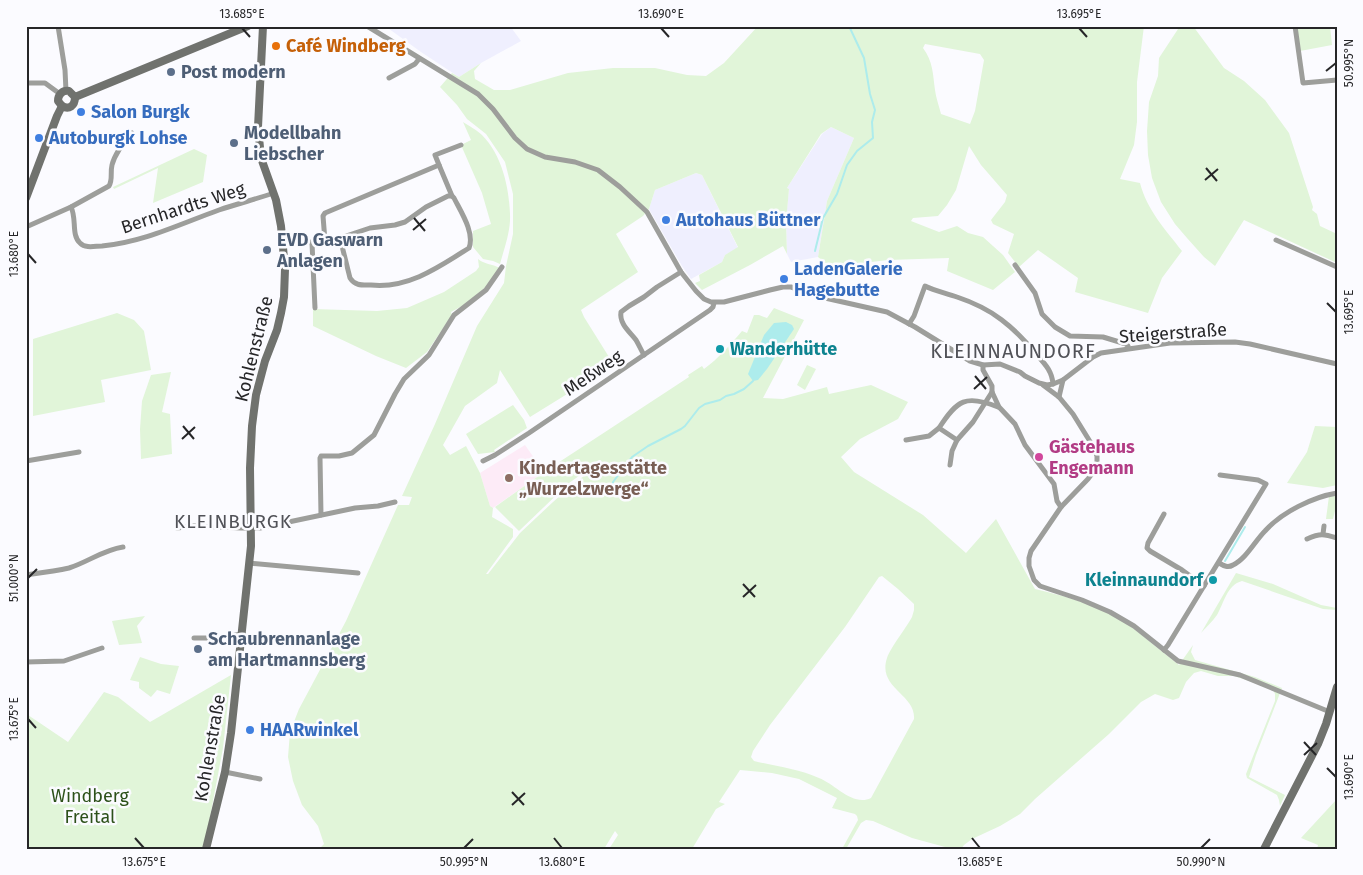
<svg xmlns="http://www.w3.org/2000/svg" width="1363" height="875" font-family="'Fira Sans',sans-serif">
	<style>
		.built { fill: #efeffe }
		.education { fill: #fdebf7 }
		.green { fill: #e1f5d9; fill-rule: evenodd }
		.water { fill: #adecec }
		.lines { fill: none; stroke-linecap: round; stroke-linejoin: round }
		.stream { stroke: #adecec; stroke-width: 2 }
		.street { stroke: #9d9e9b; stroke-width: 5 }
		.secondary { stroke: #70726e; stroke-width: 8 }
		.ticks { fill: none; stroke: #262628; stroke-width: 2 }
		.food-dot { fill: #e8710a; stroke: #fbfbff; stroke-width: 2 }
		.service-dot { fill: #5c6f8a; stroke: #fbfbff; stroke-width: 2 }
		.shop-dot { fill: #3f7fe0; stroke: #fbfbff; stroke-width: 2 }
		.culture-dot { fill: #0f9aa8; stroke: #fbfbff; stroke-width: 2 }
		.hotel-dot { fill: #d1479c; stroke: #fbfbff; stroke-width: 2 }
		.education-dot { fill: #8d6e63; stroke: #fbfbff; stroke-width: 2 }
		.labels { text-anchor: middle; stroke-width: 5; stroke-linejoin: round; paint-order: stroke }
		.food-label { font-size: 18px; font-weight: bold; fill: #c56008; stroke: #fbfbff; text-anchor: start }
		.service-label { font-size: 18px; font-weight: bold; fill: #4e5e75; stroke: #fbfbff; text-anchor: start }
		.shop-label { font-size: 18px; font-weight: bold; fill: #366cbe; stroke: #fbfbff; text-anchor: start }
		.street-label { font-size: 18px; fill: #262628; stroke: #fbfbff }
		.culture-label { font-size: 18px; font-weight: bold; fill: #0d838f; stroke: #fbfbff; text-anchor: start }
		.hotel-label { font-size: 18px; font-weight: bold; fill: #b23c85; stroke: #fbfbff; text-anchor: start }
		.education-label { font-size: 18px; font-weight: bold; fill: #785e54; stroke: #fbfbff; text-anchor: start }
		.park-label { font-size: 18px; fill: #2d511a; stroke: #fbfbff }
		.neighbourhood-label { font-size: 19px; letter-spacing: 1px; fill: #515258; stroke: #fbfbff }
		.quarter-label { font-size: 20px; letter-spacing: 1px; fill: #515258; stroke: #fbfbff }
		.neatline { fill: none; stroke: #262628; stroke-width: 2 }
		.ticks-label { font-size: 12px; text-anchor: middle; fill: #262628 }
	</style>
	<rect width="100%" height="100%" fill="#fbfbff"/>
	<g class="built">
		<polygon points="385,26 510,26 521,41 481,63 459,77 421,52"/>
		<polygon points="831,127 854,138 827,201 818,257 791,262 787,254 786,219 789,189 787,188 822,134"/>
		<polygon points="696,173 702,175 738,248 725,255 722,262 691,279 682,266 649,209 655,190"/>
	</g>
	<polygon class="education" points="525,445 544,472 493,508 490,506 480,473"/>
	<g class="green">
		<path d="M758 26H1144L1137 82V122L1134 145 1120 179 1140 183C1147 210 1165 229 1182 251L1162 278 1148 313 1075 292 1078 278 1038 250 1019 267 1008 253 1014 234 993 224 991 220 1005 202 1007 195 981 165 969 146 956 190 947 205 938 216 913 218 911 221 939 232 957 226 968 233 983 237 1003 255 1015 272 993 290 947 271 949 258 888 260 830 267 818 257 827 201 854 138 831 127 821 134 787 188 789 189 786 222 787 254 783 246 750 265 702 290 695 283 700 281 699 275 722 262 725 255 738 247 702 175 696 173 655 190 649 209 643 216 616 234 638 272 581 310 584 317 614 365 530 417 500 370 497 383 465 406 443 445 450 455 466 446 480 473 490 506 493 508 492 517 513 529V537L486 574H488L520 533 553 502 577 481 598 466 596 464 569 483 519 531 495 507 544 472 689 377 688 375 702 366 704 369C719 358 730 345 742 331L747 333 754 315H759L767 318 774 308 804 320 763 398 783 399 827 387 829 394 871 385 908 402 898 419 860 439 841 457 854 472 923 515 966 553 996 519 1035 589C1068 597 1102 606 1130 626 1146 638 1162 652 1179 665L1193 645 1191 652 1195 660 1255 677 1282 688 1256 755 1249 777 1285 795 1280 806 1279 800 1277 795 1247 778 1246 774 1275 701V694L1273 690 1252 682 1234 676H1218L1201 671 1194 673 1186 682 1179 698 1173 700 1155 694 1141 702 1109 734 1035 799 1020 814 1000 826 972 839 964 845 961 849H947L945 847 912 838 873 821 866 820 861 823 846 849H842L858 820 857 816 855 814 832 808 837 798 799 779 772 773 740 770 719 802 725 804 716 809 692 849H609L618 835 615 831 604 849H319L324 844 318 826 302 805 293 781 288 757 290 732 299 709 346 621 398 505H409L412 497 402 496 435 424 477 326 504 283 506 266 513 234V194L505 162 486 134 467 119 457 105 440 87 452 73 459 77 481 63 474 71 475 79 494 90H510L568 73 613 68H655L687 75 706 76 724 63ZM925 44 980 54 984 60 975 111 970 124 941 114C939 106 936 98 935 90 933 75 933 61 923 48ZM882 576 898 589 914 604V610L912 617C906 628 891 647 887 658 877 688 916 694 914 719L871 798C853 807 835 784 819 778 799 769 775 766 754 761L751 757 753 751 770 725 845 627 879 577Z"/>
		<polygon points="1180,26 1193,26 1224,68 1244,81 1265,100 1289,133 1313,207 1312,210 1317,214 1320,226 1337,234 1337,263 1244,220 1215,266 1204,257 1187,238 1175,224 1161,202 1152,178 1148,155 1147,131 1149,102 1158,76 1159,58"/>
		<polygon points="1297,26 1330,26 1332,45 1300,51"/>
		<path d="M463 122C469 126 477 130 482 135 502 155 509 187 510 214 511 231 504 249 500 264L493 261 483 259 473 247V231L491 224 482 193 461 145 471 140Z"/>
		<polygon points="194,149 207,155 203,182 153,203 158,168 114,189 113,187"/>
		<path d="M478 259C484 264 492 264 500 268L487 286 464 305 451 312 452 315 427 352 406 368 376 356 313 326V309L377 311 407 308 444 292 476 271 479 267Z"/>
		<polygon points="117,313 134,320 144,331 151,370 101,380 105,402 33,416 33,339"/>
		<polygon points="807,365 816,369 805,390 797,385"/>
		<polygon points="171,372 162,412 170,414 172,454 141,459 140,429 142,401 151,375"/>
		<polygon points="513,405 524,420 527,428 494,450 495,452 478,454 466,434"/>
		<polygon points="1315,426 1337,427 1337,485 1323,488 1287,483 1307,452"/>
		<polygon points="1337,495 1337,503 1333,519 1326,519 1329,496"/>
		<path d="M1236 573 1273 584 1321 605 1337 608V610L1323 609 1242 581C1227 585 1224 603 1217 615 1212 622 1206 627 1201 633Z"/>
		<polygon points="145,616 137,626 142,643 119,645 112,621"/>
		<polygon points="140,657 161,664 179,666 170,694 157,690 151,697 139,688 139,682 130,680"/>
		<polygon points="231,675 223,748 204,849 26,849 26,718 28,715 68,742 104,692 118,697 150,722"/>
		<polygon points="1337,799 1337,849 1317,849 1318,845 1301,838"/>
	</g>
	<polygon class="water" points="786,322 792,325 794,329 767,369 758,380 753,381 748,374 764,335 774,323"/>
	<g class="lines">
		<g class="stream">
			<polyline points="815,251 823,218 837,194 847,165 857,151 873,138 872,122 875,110 870,94 864,58 849,26"/>
			<polyline points="613,485 613,482 632,457 648,446 681,429 685,426 699,408 705,404 720,400 726,396 734,394 744,389 753,381"/>
			<polyline points="1225,561 1245,527"/>
		</g>
		<g class="street">
			<polyline points="58,26 65,70 66,91"/>
			<polyline points="367,26 478,94 493,109 515,138 527,149 545,157 575,162 598,170 620,187 647,212 681,272 696,291 704,299 711,302 724,302 770,290 783,287 791,287 825,298 887,312 915,327 970,361 983,365 1000,364 1020,372 1025,376 1039,383 1047,385 1053,384 1063,380 1093,357 1101,353 1170,343 1235,342 1250,344 1337,364"/>
			<polyline points="1295,26 1303,83 1337,80"/>
			<polyline points="389,78 415,64 419,59"/>
			<polyline points="26,83 45,83 60,94"/>
			<path d="M71 207C77 219 71 235 80 243 86 249 95 246 102 246 144 242 180 224 219 210 237 204 256 199 274 193"/>
			<path d="M26 227 71 207 109 186C113 179 110 173 112 165 115 153 123 143 132 133"/>
			<path d="M340 238 350 278C355 286 362 285 371 285 408 289 439 267 469 248 475 233 461 212 454 198L452 196 439 165"/>
			<polyline points="1276,240 1337,267"/>
			<polyline points="325,241 323,216 325,213 439,165 435,155 461,145"/>
			<polyline points="312,243 315,308"/>
			<polyline points="283,244 324,241 340,238 370,228 395,225 405,222 426,207 448,196 452,196"/>
			<polyline points="1015,265 1035,293 1042,314 1055,327 1070,336 1103,337 1126,344 1128,346 1128,348"/>
			<path d="M909 324 914 316 925 286C935 291 946 293 957 297 993 309 1013 326 1037 355 1045 364 1052 371 1053 384"/>
			<path d="M644 355C641 350 639 345 636 340 630 332 619 324 621 312L629 306 644 297 657 287 681 272"/>
			<polyline points="983,365 983,370 992,386 992,392 999,407 1015,424 1025,445 1054,484 1057,501 1061,507"/>
			<polyline points="1043,385 1059,397 1073,414 1094,448 1097,456 1097,463 1094,471 1088,479 1061,507 1031,551 1029,558 1029,566 1034,580 1040,586 1082,600 1110,612 1134,626 1178,661 1240,675 1330,712"/>
			<polyline points="1059,397 1063,380"/>
			<polyline points="906,440 929,436 939,428"/>
			<path d="M957 440 939 428C957 400 966 394 998 407"/>
			<polyline points="26,461 79,452"/>
			<polyline points="483,461 495,455 529,433 710,310 713,307 714,303"/>
			<polyline points="950,465 952,451 957,440 973,422 992,392"/>
			<polyline points="1164,514 1148,543 1147,548 1150,551 1182,570 1204,586"/>
			<polyline points="321,515 320,458 321,456 339,456 352,453 374,435 395,394 404,379 429,355 454,315 486,290 502,267"/>
			<polyline points="177,528 194,526 241,528 260,528 355,508 378,506 395,502"/>
			<polyline points="1323,534 1324,526"/>
			<path d="M1307 539C1320 533 1324 534 1337 538"/>
			<polyline points="249,563 358,573"/>
			<path d="M1219 563C1224 566 1228 568 1233 565 1246 559 1255 541 1265 531 1282 512 1313 497 1337 493"/>
			<path d="M26 575C40 573 55 571 69 568 88 562 103 550 123 547"/>
			<polyline points="194,638 216,638 242,634"/>
			<polyline points="1164,650 1168,645 1266,484 1258,480 1220,475"/>
			<polyline points="26,662 64,661 102,648"/>
			<polyline points="225,772 260,779"/>
		</g>
		<g class="secondary">
			<polyline points="75,97 248,26"/>
			<path d="M62 106 58 101C58 94 63 90 69 91L75 97"/>
			<path d="M62 106C69 110 75 106 75 97"/>
			<polyline points="26,198 57,116 62,106"/>
			<polyline points="206,849 225,772 231,733 251,546 250,468 252,426 256,395 265,361 277,330 281,313 284,297 285,269 281,226 276,200 261,158 258,127 263,26"/>
			<polyline points="1264,849 1318,744 1326,724 1337,687"/>
		</g>
	</g>
	<path class="ticks" d="M242 28 250 37M661 28 669 37M1079 28 1087 37M1326 71 1336 63M1206 168 1217 181M1205 180 1218 169M414 218 425 231M413 230 426 219M28 254 36 263M1327 303 1336 312M975 376 986 389M974 389 987 377M183 426 194 439M182 439 195 427M28 578 37 569M743 584 755 597M743 597 756 585M28 719 36 728M1304 742 1316 755M1304 755 1317 743M1327 768 1336 777M512 792 524 805M512 805 525 793M135 838 144 848M554 838 562 848M972 838 980 848M464 848 473 839M1201 848 1210 839"/>
	<circle class="food-dot" cx="276" cy="46" r="5"/>
	<g class="service-dot">
		<circle cx="171" cy="72" r="5"/>
		<circle cx="234" cy="143" r="5"/>
		<circle cx="267" cy="250" r="5"/>
		<circle cx="198" cy="649" r="5"/>
	</g>
	<g class="shop-dot">
		<circle cx="81" cy="112" r="5"/>
		<circle cx="39" cy="138" r="5"/>
		<circle cx="666" cy="220" r="5"/>
		<circle cx="784" cy="279" r="5"/>
		<circle cx="250" cy="730" r="5"/>
	</g>
	<g class="culture-dot">
		<circle cx="720" cy="349" r="5"/>
		<circle cx="1213" cy="580" r="5"/>
	</g>
	<circle class="hotel-dot" cx="1039" cy="457" r="5"/>
	<circle class="education-dot" cx="509" cy="478" r="5"/>
	<g class="labels">
		<g class="food-label">
			<text x="286" y="52">Café Windberg</text>
		</g>
		<g class="service-label">
			<text x="181" y="78">Post modern</text>
			<text x="244" y="139">Modellbahn<tspan x="244" dy="21">Liebscher</tspan></text>
			<text x="277" y="246">EVD Gaswarn<tspan x="277" dy="21">Anlagen</tspan></text>
			<text x="208" y="645">Schaubrennanlage<tspan x="208" dy="21">am Hartmannsberg</tspan></text>
		</g>
		<g class="shop-label">
			<text x="91" y="118">Salon Burgk</text>
			<text x="49" y="144">Autoburgk Lohse</text>
			<text x="676" y="226">Autohaus Büttner</text>
			<text x="794" y="275">LadenGalerie<tspan x="794" dy="21">Hagebutte</tspan></text>
			<text x="260" y="736">HAARwinkel</text>
		</g>
		<g class="street-label">
			<text transform="translate(183 208) rotate(-18)" y="6">Bernhardts Weg</text>
			<text transform="translate(1173 333) rotate(-4)" y="6">Steigerstraße</text>
			<text transform="translate(254 349) rotate(-76)" y="6">Kohlenstraße</text>
			<text transform="translate(593 373) rotate(-34)" y="6">Meßweg</text>
			<text transform="translate(210 748) rotate(-80)" y="6">Kohlenstraße</text>
		</g>
		<g class="culture-label">
			<text x="730" y="355">Wanderhütte</text>
			<text x="1203" y="586" text-anchor="end">Kleinnaundorf</text>
		</g>
		<g class="hotel-label">
			<text x="1049" y="453">Gästehaus<tspan x="1049" dy="21">Engemann</tspan></text>
		</g>
		<g class="education-label">
			<text x="519" y="474">Kindertagesstätte<tspan x="519" dy="21">„Wurzelzwerge“</tspan></text>
		</g>
		<g class="park-label">
			<text x="90" y="802">Windberg<tspan x="90" dy="21">Freital</tspan></text>
		</g>
		<g class="neighbourhood-label">
			<text x="233" y="528">KLEINBURGK</text>
		</g>
		<g class="quarter-label">
			<text x="1013" y="358">KLEINNAUNDORF</text>
		</g>
	</g>
	<rect width="1363" height="875" fill="none" stroke="#fbfbff" stroke-width="55"/>
	<rect x="28" y="28" width="1308" height="820" class="neatline"/>
	<g class="ticks-label">
		<text x="242" y="18">13.685°E</text>
		<text x="661" y="18">13.690°E</text>
		<text x="1079" y="18">13.695°E</text>
		<text transform="translate(1349 63) rotate(-90)" y="4">50.995°N</text>
		<text transform="translate(14 254) rotate(-90)" y="4">13.680°E</text>
		<text transform="translate(1349 312) rotate(-90)" y="4">13.695°E</text>
		<text transform="translate(14 578) rotate(-90)" y="4">51.000°N</text>
		<text transform="translate(14 719) rotate(-90)" y="4">13.675°E</text>
		<text transform="translate(1349 777) rotate(-90)" y="4">13.690°E</text>
		<text x="144" y="866">13.675°E</text>
		<text x="464" y="866">50.995°N</text>
		<text x="562" y="866">13.680°E</text>
		<text x="980" y="866">13.685°E</text>
		<text x="1201" y="866">50.990°N</text>
	</g>
</svg>
